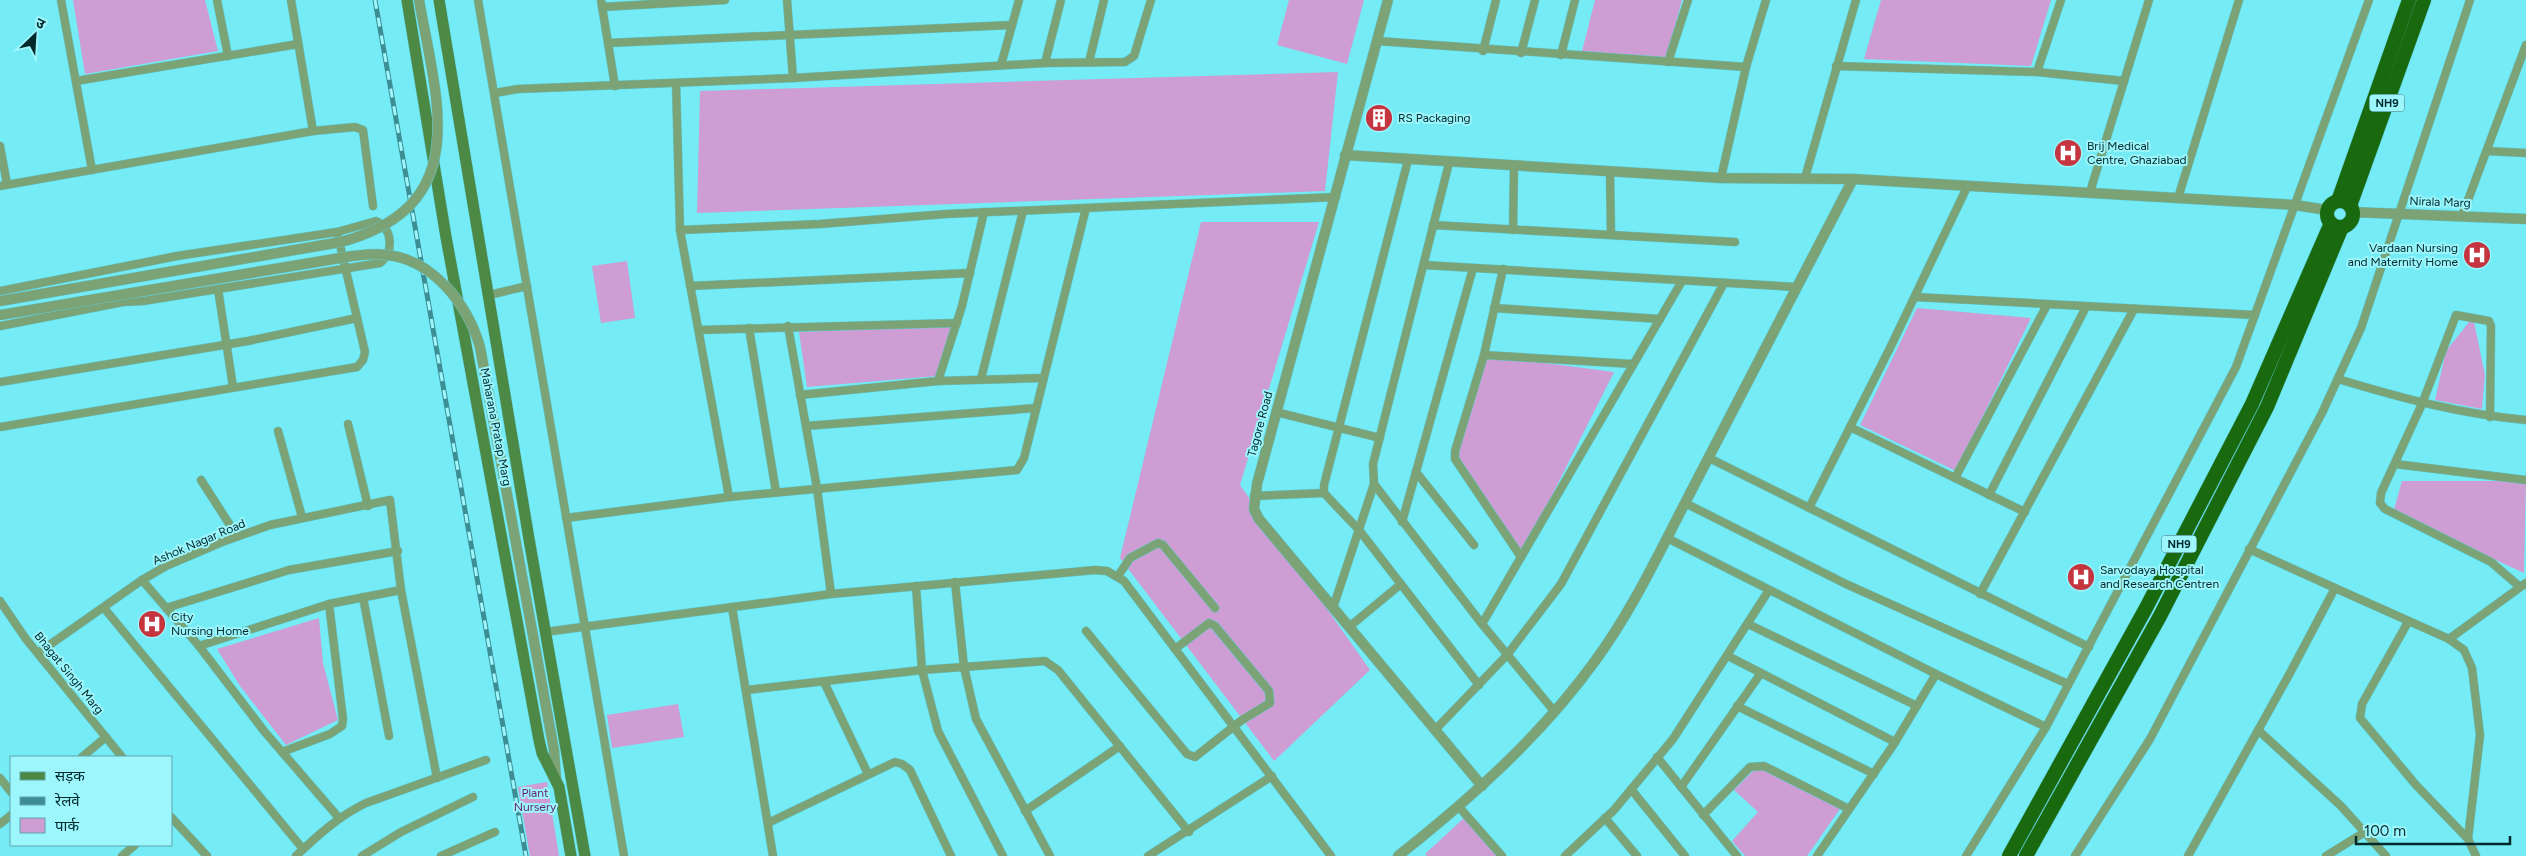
<svg xmlns="http://www.w3.org/2000/svg" width="2526" height="856" font-family="Figtree,'Noto Sans Devanagari',sans-serif">
	<style>
		.green { fill: #cd9dd4 }
		.lines { fill: none; stroke-linecap: round; stroke-linejoin: round }
		.minor-casing { stroke: #60c9d1; stroke-width: 9 }
		.tertiary-casing { stroke: #60c9d1; stroke-width: 11 }
		.secondary-casing { stroke: #60c9d1; stroke-width: 12 }
		.trunk-casing { stroke: #60c9d1; stroke-width: 15 }
		.minor { stroke: #7ca376; stroke-width: 8 }
		.tertiary { stroke: #7ca376; stroke-width: 10 }
		.secondary { stroke: #4c8945; stroke-width: 11 }
		.trunk { stroke: #196a0e; stroke-width: 14 }
		.rail-casing { stroke: #3d8e94; stroke-width: 5 }
		.rail { stroke: #9cf6fc; stroke-width: 3; stroke-dasharray: 9; stroke-linecap: butt }
		.tertiary-bridge-casing { stroke: #60c9d1; stroke-width: 11; stroke-linecap: butt }
		.tertiary-bridge { stroke: #7ca376; stroke-width: 10 }
		.labels { text-anchor: middle; stroke-width: 4; stroke-linejoin: round; paint-order: stroke }
		.shield { fill: #9cf6fc; stroke: #2f666a; stroke-width: 1 }
		.shield-label { font-size: 11px; font-weight: bold; fill: #00292c }
		.poi-label { font-size: 12px; fill: #00292c; stroke: #9cf6fc; text-anchor: start }
		.street-label { font-size: 12px; fill: #00292c; stroke: #9cf6fc }
		.park-label { font-size: 12px; fill: #641e6f; stroke: #9cf6fc }
	</style>
	<rect width="100%" height="100%" fill="#75ecf5"/>
	<g class="green">
		<polygon points="73,0 205,0 218,51 85,74"/>
		<polygon points="1289,0 1364,0 1347,64 1277,45"/>
		<polygon points="1595,0 1682,0 1666,60 1582,51"/>
		<polygon points="1881,0 2051,0 2031,66 1864,59"/>
		<polygon points="1338,72 1325,191 697,213 700,91"/>
		<polygon points="1201,222 1319,222 1240,485 1370,670 1274,761 1120,558"/>
		<polygon points="627,261 635,318 601,323 592,266"/>
		<polygon points="1917,308 2031,318 1956,471 1860,425"/>
		<polygon points="2473,317 2485,375 2482,409 2435,400 2446,351"/>
		<polygon points="952,326 937,376 807,387 799,332"/>
		<polygon points="1484,355 1614,372 1521,557 1452,450"/>
		<polygon points="2402,481 2526,481 2524,573 2393,513"/>
		<polygon points="319,618 323,663 338,720 286,745 240,686 217,649"/>
		<polygon points="678,704 684,737 612,748 607,715"/>
		<polygon points="1755,769 1765,769 1840,809 1807,856 1745,856 1732,841 1758,812 1734,790"/>
		<polygon points="547,782 559,856 530,856 518,787"/>
		<polygon points="1464,818 1499,856 1427,856 1425,854"/>
	</g>
	<g class="lines">
		<defs>
			<g id="minor">
				<polyline points="61,0 92,170"/>
				<polyline points="217,0 228,56"/>
				<polyline points="291,0 313,131"/>
				<polyline points="478,0 624,856"/>
				<polyline points="601,0 615,86"/>
				<polyline points="787,0 793,78"/>
				<polyline points="602,7 725,0"/>
				<polyline points="1377,41 1746,67"/>
				<polyline points="608,43 1012,25"/>
				<polyline points="1483,51 1496,0"/>
				<polyline points="1521,53 1535,0"/>
				<polyline points="1561,55 1575,0"/>
				<polyline points="1089,62 1104,0"/>
				<polyline points="1668,62 1688,0"/>
				<polyline points="1045,63 1061,0"/>
				<polyline points="1001,65 1019,0"/>
				<polyline points="1836,66 2037,72 2124,81"/>
				<polyline points="2037,72 2061,0"/>
				<polyline points="76,81 298,44"/>
				<polyline points="676,83 680,230 729,497"/>
				<polyline points="495,93 518,89 793,78 1045,63 1125,62 1134,56 1151,0"/>
				<polyline points="0,146 7,184"/>
				<polyline points="2487,151 2526,153"/>
				<polyline points="1408,160 1324,485 1324,493 1359,530 1479,685"/>
				<polyline points="1449,163 1373,464 1374,484 1482,624 1554,711"/>
				<polyline points="1610,172 1611,235"/>
				<polyline points="1721,178 1746,67 1766,0"/>
				<polyline points="1805,178 1856,0"/>
				<polyline points="0,186 313,131 355,127 363,130 373,206"/>
				<polyline points="2090,192 2149,0"/>
				<polyline points="2178,198 2239,0"/>
				<polyline points="2462,216 2526,45"/>
				<polyline points="1433,225 1735,242"/>
				<polyline points="680,230 820,224 946,214 1336,197"/>
				<polyline points="1513,230 1514,166"/>
				<polyline points="1424,265 1796,287"/>
				<polyline points="1503,269 1484,355 1455,451 1455,459 1521,557"/>
				<polyline points="690,286 970,273"/>
				<polyline points="218,289 233,387"/>
				<path d="M0 291 177 256 337 232 376 221C393 229 394 252 380 263L143 301 123 302 0 326"/>
				<polyline points="489,295 527,286"/>
				<polyline points="1915,297 2255,315"/>
				<polyline points="1494,308 1660,319"/>
				<polyline points="788,326 817,488 831,594"/>
				<polyline points="749,328 776,492"/>
				<polyline points="699,330 957,323"/>
				<polyline points="1484,355 1633,364"/>
				<polyline points="981,379 1023,211"/>
				<path d="M2338 379C2401 398 2460 414 2526 420"/>
				<polyline points="938,381 1042,378"/>
				<polyline points="0,382 248,341 357,318"/>
				<polyline points="800,395 938,381 962,306 984,212"/>
				<polyline points="1276,412 1380,438"/>
				<polyline points="2490,417 2491,326 2489,321 2456,315 2422,404 2381,493 2380,503 2385,509 2491,562 2520,587"/>
				<polyline points="348,424 368,506"/>
				<polyline points="806,426 1036,408"/>
				<polyline points="0,427 357,367 363,360 365,352 337,232"/>
				<polyline points="1850,427 2025,512"/>
				<polyline points="278,431 302,517"/>
				<polyline points="1709,458 2089,647"/>
				<polyline points="2395,464 2526,480"/>
				<polyline points="1416,472 1474,545"/>
				<polyline points="1955,478 2047,305"/>
				<polyline points="201,480 237,536"/>
				<polyline points="1989,495 2086,307"/>
				<polyline points="1254,496 1324,493"/>
				<polyline points="1685,503 1846,584 2068,684"/>
				<polyline points="1809,508 1890,348 1968,185"/>
				<polyline points="566,518 729,497 1017,470 1024,458 1086,208"/>
				<polyline points="1402,522 1473,268"/>
				<polyline points="1667,538 1936,674 2046,727"/>
				<polyline points="2249,549 2335,588"/>
				<polyline points="1118,576 1130,558 1158,543 1163,545 1215,608"/>
				<polyline points="142,580 199,646 264,731 339,818"/>
				<polyline points="955,582 964,667 976,719 1050,856"/>
				<polyline points="916,586 922,670 938,731 1003,856"/>
				<polyline points="1980,594 2134,309"/>
				<polyline points="363,597 389,736"/>
				<polyline points="0,601 26,639 122,757"/>
				<polyline points="732,607 773,856"/>
				<polyline points="104,608 303,849"/>
				<polyline points="166,608 289,570 398,551"/>
				<polyline points="1333,608 1374,484"/>
				<polyline points="2408,622 2362,704 2360,718 2416,785 2468,839 2476,856"/>
				<polyline points="1482,624 1682,281"/>
				<polyline points="1748,624 1917,706"/>
				<polyline points="1349,627 1401,584"/>
				<polyline points="1086,631 1187,754 1195,757 1242,720 1270,703 1269,691 1215,626 1209,623 1175,649"/>
				<polyline points="545,632 831,594 1095,570 1107,571 1124,581 1331,856"/>
				<polyline points="2449,639 2526,583"/>
				<polyline points="199,646 329,604 401,590"/>
				<polyline points="38,653 142,580 166,566 222,542 270,525 390,500 401,590 437,778"/>
				<polyline points="1728,656 1895,742"/>
				<polyline points="824,682 868,774"/>
				<polyline points="747,690 922,670 1045,661 1058,670 1189,832"/>
				<polyline points="1737,706 1874,774"/>
				<polyline points="1435,730 1507,655 1561,584 1724,283"/>
				<polyline points="2258,730 2341,806 2386,856"/>
				<polyline points="282,752 330,734 342,726 343,719 329,604"/>
				<polyline points="82,757 106,737"/>
				<polyline points="1657,757 1737,856"/>
				<polyline points="0,778 11,792"/>
				<polyline points="1681,787 1761,673"/>
				<polyline points="1631,789 1685,856"/>
				<polyline points="1459,807 1502,856"/>
				<polyline points="1025,811 1120,746"/>
				<polyline points="1703,815 1750,767 1764,766 1849,809"/>
				<polyline points="171,817 207,856"/>
				<polyline points="1605,818 1637,856"/>
				<polyline points="768,823 895,762 902,764 910,770 951,856"/>
				<polyline points="0,824 11,815"/>
				<polyline points="122,856 135,845"/>
				<path d="M296 856C318 835 339 816 366 803L486 760"/>
				<polyline points="362,856 401,832 473,797"/>
				<polyline points="441,856 495,832"/>
				<polyline points="1148,856 1272,776"/>
				<polyline points="1565,856 1614,810 1673,739 1769,590"/>
				<polyline points="1817,856 1894,744 1936,674"/>
				<polyline points="1966,856 2046,727 2236,367 2369,0"/>
				<polyline points="2075,856 2150,739 2322,413 2361,328 2470,0"/>
				<polyline points="2188,856 2290,673 2335,588 2449,639 2464,650 2472,668 2480,735 2468,839"/>
				<polyline points="2326,856 2365,832"/>
			</g>
			<g id="tertiary">
				<polyline points="1388,0 1257,484 1254,509 1259,519 1482,786"/>
				<polyline points="1345,155 1721,178 1853,179 2295,205 2327,210"/>
				<polyline points="2352,212 2526,219"/>
				<polyline points="554,750 556,779"/>
				<path d="M1398 856C1470 799 1541 736 1595 661 1631 612 1657 557 1685 503 1740 395 1796 287 1853 179"/>
			</g>
			<g id="secondary">
				<polyline points="407,0 446,237 539,740 542,753 559,787 571,856"/>
				<polyline points="439,0 529,539 585,856"/>
			</g>
			<g id="trunk">
				<polyline points="2338,201 2409,0"/>
				<circle cx="2340" cy="214" r="13"/>
				<polyline points="2350,206 2424,0"/>
				<polyline points="2009,856 2146,608 2252,404 2331,223"/>
				<polyline points="2026,856 2160,616 2267,407 2342,227"/>
			</g>
		</defs>
		<use href="#minor" class="minor-casing"/>
		<use href="#tertiary" class="tertiary-casing"/>
		<use href="#secondary" class="secondary-casing"/>
		<use href="#trunk" class="trunk-casing"/>
		<use href="#minor" class="minor"/>
		<use href="#tertiary" class="tertiary"/>
		<use href="#secondary" class="secondary"/>
		<use href="#trunk" class="trunk"/>
		<defs>
			<polyline id="rail" points="375,0 526,856"/>
		</defs>
		<use href="#rail" class="rail-casing"/>
		<use href="#rail" class="rail"/>
		<defs>
			<g id="tertiary-bridge">
				<path d="M0 301 341 242C474 206 437 102 419 0"/>
				<path d="M0 315 352 256C363 255 375 253 386 255 433 259 468 305 480 347L554 750"/>
			</g>
		</defs>
		<use href="#tertiary-bridge" class="tertiary-bridge-casing"/>
		<use href="#tertiary-bridge" class="tertiary-bridge"/>
	</g>
	<defs>
		<symbol id="building-disc" viewBox="-11 -11 22 22"><circle r="9.5" fill="#c5353f" stroke="#9cf6fc"/><path d="M-4-6H4V6H1V3H-1V6H-4ZM-2.5-4.3h1.7v1.8h-1.7ZM.8-4.3h1.7v1.8H.8ZM-2.5-1h1.7V.8h-1.7ZM.8-1h1.7V.8H.8Z" fill="#fff"/></symbol>
		<symbol id="hospital-disc" viewBox="-11 -11 22 22"><circle r="9.5" fill="#c5353f" stroke="#9cf6fc"/><path d="M-5-5h3v3.5h4V-5h3V5h-3V1.5h-4V5h-3Z" fill="#fff"/></symbol>
	</defs>
	<g fill-rule="evenodd">
		<use href="#building-disc" x="1363" y="102" width="32" height="32"/>
		<use href="#hospital-disc" x="2052" y="137" width="32" height="32"/>
		<use href="#hospital-disc" x="2461" y="239" width="32" height="32"/>
		<use href="#hospital-disc" x="2065" y="561" width="32" height="32"/>
		<use href="#hospital-disc" x="136" y="608" width="32" height="32"/>
	</g>
	<g class="labels">
		<g class="shield">
			<rect x="2369.5" y="94.5" width="35" height="17" rx="4"/>
			<rect x="2161.5" y="535.5" width="35" height="17" rx="4"/>
		</g>
		<g class="shield-label">
			<text x="2387" y="107">NH9</text>
			<text x="2179" y="548">NH9</text>
		</g>
		<g class="poi-label">
			<text x="1398" y="122">RS Packaging</text>
			<text x="2087" y="150">Brij Medical<tspan x="2087" dy="14">Centre, Ghaziabad</tspan></text>
			<text x="2458" y="252" text-anchor="end">Vardaan Nursing<tspan x="2458" dy="14">and Maternity Home</tspan></text>
			<text x="2100" y="574">Sarvodaya Hospital<tspan x="2100" dy="14">and Research Centren</tspan></text>
			<text x="171" y="621">City<tspan x="171" dy="14">Nursing Home</tspan></text>
		</g>
		<g class="street-label">
			<text transform="translate(2440 202) rotate(2)" y="4">Nirala Marg</text>
			<text transform="translate(1260 424) rotate(-75)" y="4">Tagore Road</text>
			<text transform="translate(496 427) rotate(79)" y="4">Maharana Pratap Marg</text>
			<text transform="translate(199 542) rotate(-23)" y="4">Ashok Nagar Road</text>
			<text transform="translate(69 673) rotate(51)" y="4">Bhagat Singh Marg</text>
		</g>
		<g class="park-label">
			<text x="535" y="797">Plant<tspan x="535" dy="14">Nursery</tspan></text>
		</g>
	</g>
	<rect x="10" y="756" width="162" height="90" fill="#9cf6fc" stroke="#5ea4a9"/>
	<rect x="20" y="772" width="25" height="8" fill="#4c8945" stroke="#5ea4a9"/>
	<text x="55" y="781" font-size="15" fill="#00292c">सड़क</text>
	<rect x="20" y="797" width="25" height="8" fill="#3d8e94" stroke="#5ea4a9"/>
	<text x="55" y="806" font-size="15" fill="#00292c">रेलवे</text>
	<rect x="20" y="818" width="25" height="15" fill="#cd9dd4" stroke="#5ea4a9"/>
	<text x="55" y="831" font-size="15" fill="#00292c">पार्क</text>
	<g transform="translate(35 35) rotate(25)" stroke="#9cf6fc" stroke-width="4" paint-order="stroke">
	<path d="M0-4L9 19L0 12L-9 19Z" fill="#00292c"/>
	<text y="-8" font-size="14" font-weight="bold" text-anchor="middle" fill="#00292c">उ</text>
	</g>
	<path d="M2356 836v8h154v-8" fill="none" stroke="#00292c" stroke-width="2.5"/>
	<text x="2364" y="836" font-size="15" fill="#00292c" stroke="#9cf6fc" stroke-width="4" paint-order="stroke">100 m</text>
</svg>
